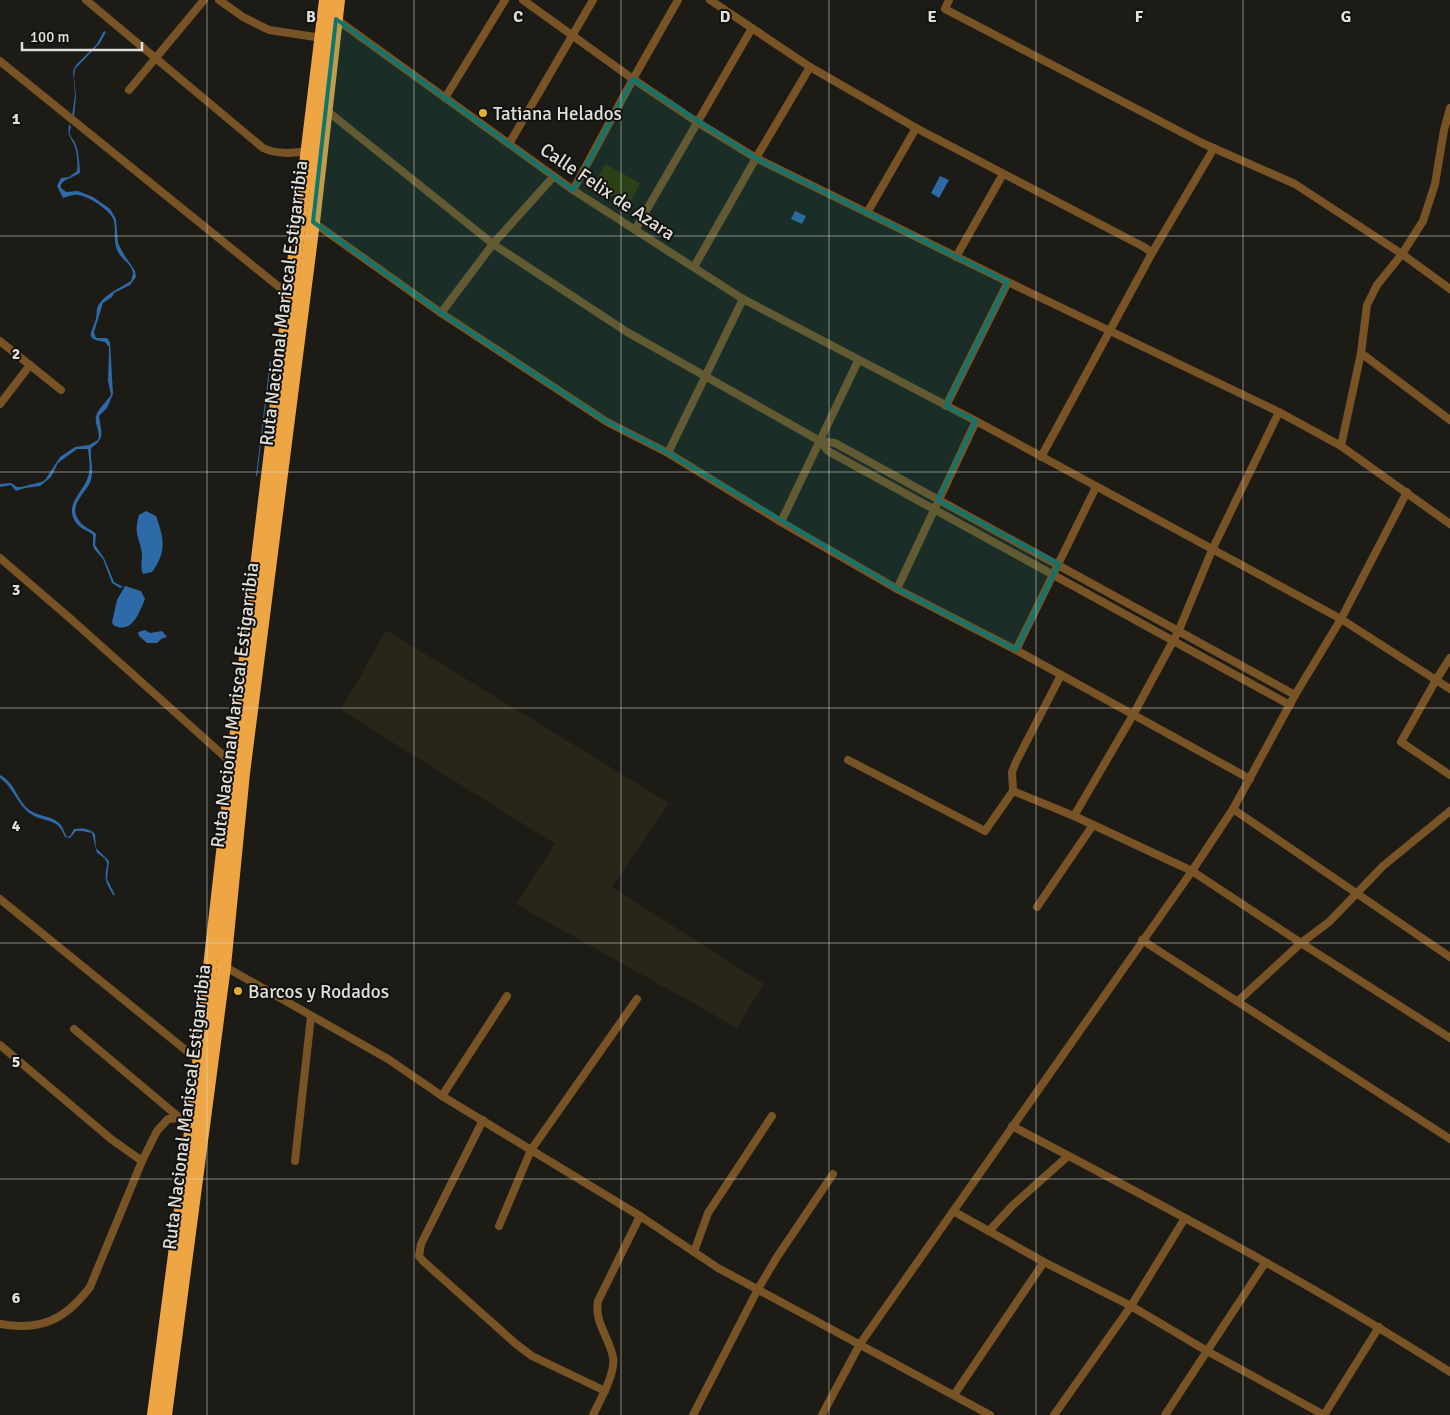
<svg xmlns="http://www.w3.org/2000/svg" width="1450" height="1415" font-family="Signika,sans-serif">
	<style>
		.built { fill: #282519 }
		.green { fill: #323300 }
		.water { fill: #2e6aa7 }
		.lines { fill: none; stroke-linecap: round; stroke-linejoin: round }
		.street { stroke: #775325; stroke-width: 8 }
		.highway { stroke: #eea644; stroke-width: 14 }
		.marked { fill: #0f766e; fill-opacity: 0.2; stroke: #0f766e; stroke-width: 4; stroke-linejoin: round }
		.grid { fill: none; stroke: #e0dfdb; stroke-width: 1; stroke-opacity: 0.55 }
		.poi-dot { fill: #e3ae34; stroke: #14120d; stroke-width: 2 }
		.labels { text-anchor: middle; stroke-width: 4; stroke-linejoin: round; paint-order: stroke }
		.poi-label { font-size: 19px; fill: #e0dfdb; stroke: #14120d; text-anchor: start }
		.street-label { font-size: 19px; fill: #e0dfdb; stroke: #14120d }
		.grid-label { font-size: 16px; text-anchor: middle; font-weight: bold; fill: #e0dfdb; stroke: #14120d; stroke-width: 4; stroke-linejoin: round; paint-order: stroke }
	</style>
	<rect width="100%" height="100%" fill="#1d1b15"/>
	<polygon class="built" points="386,630 669,803 612,887 764,984 737,1028 516,904 555,844 341,710"/>
	<polygon class="green" points="605,164 640,183 629,205 594,186"/>
	<g class="water">
		<polygon points="104,31 106,32 100,43 75,69 74,78 76,96 74,117 72,116 75,95 73,71 76,65 97,44"/>
		<path d="M69 124 71 127C67 136 73 137 76 145 78 149 80 167 80 173L64 181 61 184V188L66 192 78 191 93 197 110 209 116 219 118 243 123 253 135 271 136 277 130 285 114 293 112 297 103 303 94 332 96 338H107L110 342 113 394 107 408 99 416C101 432 106 438 91 448 90 459 94 469 91 480 87 493 66 505 80 522 85 528 91 529 96 534L95 545 104 558 114 582 123 587 120 588 112 583 103 559 95 550 93 546V535C88 530 82 530 77 524 62 505 84 492 88 477 91 468 89 458 88 449H77L58 463 51 477 40 486 25 488 16 491 11 485 0 487V484L11 483 17 487H21L41 482 45 480 60 457 75 447 89 445 98 440C101 432 94 424 96 416 98 409 107 401 111 395L108 381 109 352V347L105 342C84 339 91 334 96 319 97 314 96 308 99 304 107 293 120 288 131 281L133 273C131 263 122 260 118 252 113 243 116 231 114 221 111 210 88 196 78 195 73 194 67 197 63 198L57 186 61 178 69 177 77 171C78 164 77 153 75 147 71 136 67 137 69 124Z"/>
		<polygon points="940,176 949,180 939,198 931,193"/>
		<polygon points="795,211 806,216 802,224 791,219"/>
		<polygon points="270,361 271,362 257,476 256,476"/>
		<path d="M146 511 156 516C164 538 167 552 152 572L143 574C140 567 142 562 142 554 140 536 133 536 139 515Z"/>
		<path d="M125 586 141 591 145 599C139 613 132 635 113 625L112 622 117 600Z"/>
		<polygon points="145,630 150,633 162,631 167,637 161,639 157,643 147,643 139,636 138,632"/>
		<path d="M0 775C15 783 17 799 27 808 36 817 51 815 59 823 63 827 64 832 67 837L70 836 74 829C82 828 89 828 95 834L96 848 109 861 107 879 115 895H113C111 890 107 886 106 880 104 865 114 863 97 853L92 833 82 831H76L70 838 65 837C57 816 46 824 31 814 18 806 14 788 0 778Z"/>
	</g>
	<g class="lines">
		<g class="street">
			<path d="M86 0 263 148C278 155 292 153 308 151"/>
			<polyline points="219,0 243,17 269,30 322,38"/>
			<polyline points="523,0 633,79 697,122 756,158 1008,282 1279,412 1341,446 1450,524"/>
			<polyline points="710,0 810,67 916,128 1144,247 1152,253"/>
			<polyline points="949,0 945,9 1202,143 1295,184 1402,254 1450,289"/>
			<polyline points="336,19 573,190 743,299 976,421 1341,619 1450,689"/>
			<polyline points="0,61 289,295"/>
			<polyline points="129,90 204,0"/>
			<polyline points="445,98 505,0"/>
			<polyline points="326,110 493,244 627,332 820,441"/>
			<polyline points="509,144 593,0"/>
			<polyline points="573,190 633,79 678,0"/>
			<polyline points="867,213 916,128"/>
			<polyline points="313,222 441,313 607,422 668,453 781,522 897,589 1016,650 1250,779"/>
			<polyline points="635,230 752,28"/>
			<polyline points="956,257 1003,174"/>
			<polyline points="694,267 756,158 810,67"/>
			<polyline points="441,313 493,244 554,176"/>
			<polyline points="0,341 61,390"/>
			<polyline points="1361,353 1450,420"/>
			<polyline points="0,404 30,365"/>
			<polyline points="946,406 1008,282"/>
			<polyline points="1341,446 1361,353 1367,305 1377,285 1402,254 1423,221 1435,184 1444,130 1450,108"/>
			<polyline points="668,453 743,299"/>
			<polyline points="1041,457 1152,253 1214,148"/>
			<polyline points="781,522 858,361"/>
			<polyline points="0,558 72,620 233,764"/>
			<polyline points="897,589 976,421"/>
			<polyline points="1016,650 1096,487"/>
			<polyline points="1450,658 1436,680 1401,742 1450,775"/>
			<polyline points="1290,705 828,451 820,441 835,443 1295,695"/>
			<polyline points="848,760 985,831 1013,791 1012,772 1016,762 1061,675"/>
			<polyline points="1013,791 1074,816 1192,871 1301,943 1450,1038"/>
			<polyline points="1233,809 1450,957"/>
			<polyline points="1074,816 1133,715 1179,630 1212,550 1279,412"/>
			<polyline points="0,899 199,1061"/>
			<polyline points="1037,907 1093,825"/>
			<polyline points="1142,940 1450,1139"/>
			<polyline points="222,965 388,1059 442,1096 640,1216 718,1268 990,1415"/>
			<polyline points="1238,1001 1301,943 1329,922 1383,866 1450,811"/>
			<polyline points="74,1029 181,1119"/>
			<polyline points="0,1045 111,1139 142,1161"/>
			<polyline points="442,1096 507,996"/>
			<polyline points="483,1120 421,1244 419,1256 423,1261 516,1344 532,1356 605,1391"/>
			<path d="M1012 1126C1160 1204 1309 1282 1450 1372"/>
			<polyline points="295,1161 311,1016"/>
			<polyline points="953,1211 1044,1262 1131,1306 1207,1351 1324,1415"/>
			<polyline points="499,1226 531,1150 637,999"/>
			<polyline points="989,1231 1012,1206 1068,1156"/>
			<polyline points="694,1252 708,1213 772,1116"/>
			<path d="M0 1324C41 1331 65 1320 90 1287L142 1161 157 1131 168 1119 193 1117"/>
			<polyline points="954,1395 1044,1262"/>
			<path d="M593 1415C600 1400 616 1373 613 1357 609 1337 594 1322 598 1301L640 1216"/>
			<polyline points="693,1415 758,1289 777,1257 833,1174"/>
			<polyline points="822,1415 860,1344 1192,871 1233,809 1295,695 1341,619 1407,492"/>
			<polyline points="1054,1415 1131,1306 1185,1218"/>
			<polyline points="1165,1415 1265,1263"/>
			<polyline points="1324,1415 1379,1327"/>
		</g>
		<g class="highway">
			<polyline points="154,1415 193,1117 233,764 326,0"/>
			<polyline points="165,1415 224,966 243,773 313,222 338,0"/>
		</g>
	</g>
	<path class="marked" d="M336 19 573 190 633 79 756 158 1008 282 946 406 976 421 938 500 1059 564 1016 650 897 589 668 453 607 422 441 313 313 222Z"/>
	<path class="grid" d="M207 0V1415M414 0V1415M621 0V1415M829 0V1415M1036 0V1415M1243 0V1415M0 236H1450M0 472H1450M0 708H1450M0 943H1450M0 1179H1450"/>
	<g class="poi-dot">
		<circle cx="483" cy="113" r="5"/>
		<circle cx="238" cy="991" r="5"/>
	</g>
	<g class="labels">
		<g class="poi-label">
			<text x="493" y="120">Tatiana Helados</text>
			<text x="248" y="998">Barcos y Rodados</text>
		</g>
		<g class="street-label">
			<text transform="translate(608 191) rotate(34)" y="7">Calle Felix de Azara</text>
			<text transform="translate(283 303) rotate(-83)" y="7">Ruta Nacional Mariscal Estigarribia</text>
			<text transform="translate(234 705) rotate(-83)" y="7">Ruta Nacional Mariscal Estigarribia</text>
			<text transform="translate(186 1107) rotate(-83)" y="7">Ruta Nacional Mariscal Estigarribia</text>
		</g>
	</g>
	<g class="grid-label">
		<text x="311" y="22">B</text>
		<text x="518" y="22">C</text>
		<text x="725" y="22">D</text>
		<text x="932" y="22">E</text>
		<text x="1139" y="22">F</text>
		<text x="1346" y="22">G</text>
		<text x="16" y="124">1</text>
		<text x="16" y="359">2</text>
		<text x="16" y="595">3</text>
		<text x="16" y="831">4</text>
		<text x="16" y="1067">5</text>
		<text x="16" y="1303">6</text>
	</g>
	<path d="M22 42v8h120v-8" fill="none" stroke="#e0dfdb" stroke-width="2.5"/>
	<text x="30" y="42" font-size="15" fill="#e0dfdb" stroke="#14120d" stroke-width="4" paint-order="stroke">100 m</text>
</svg>
